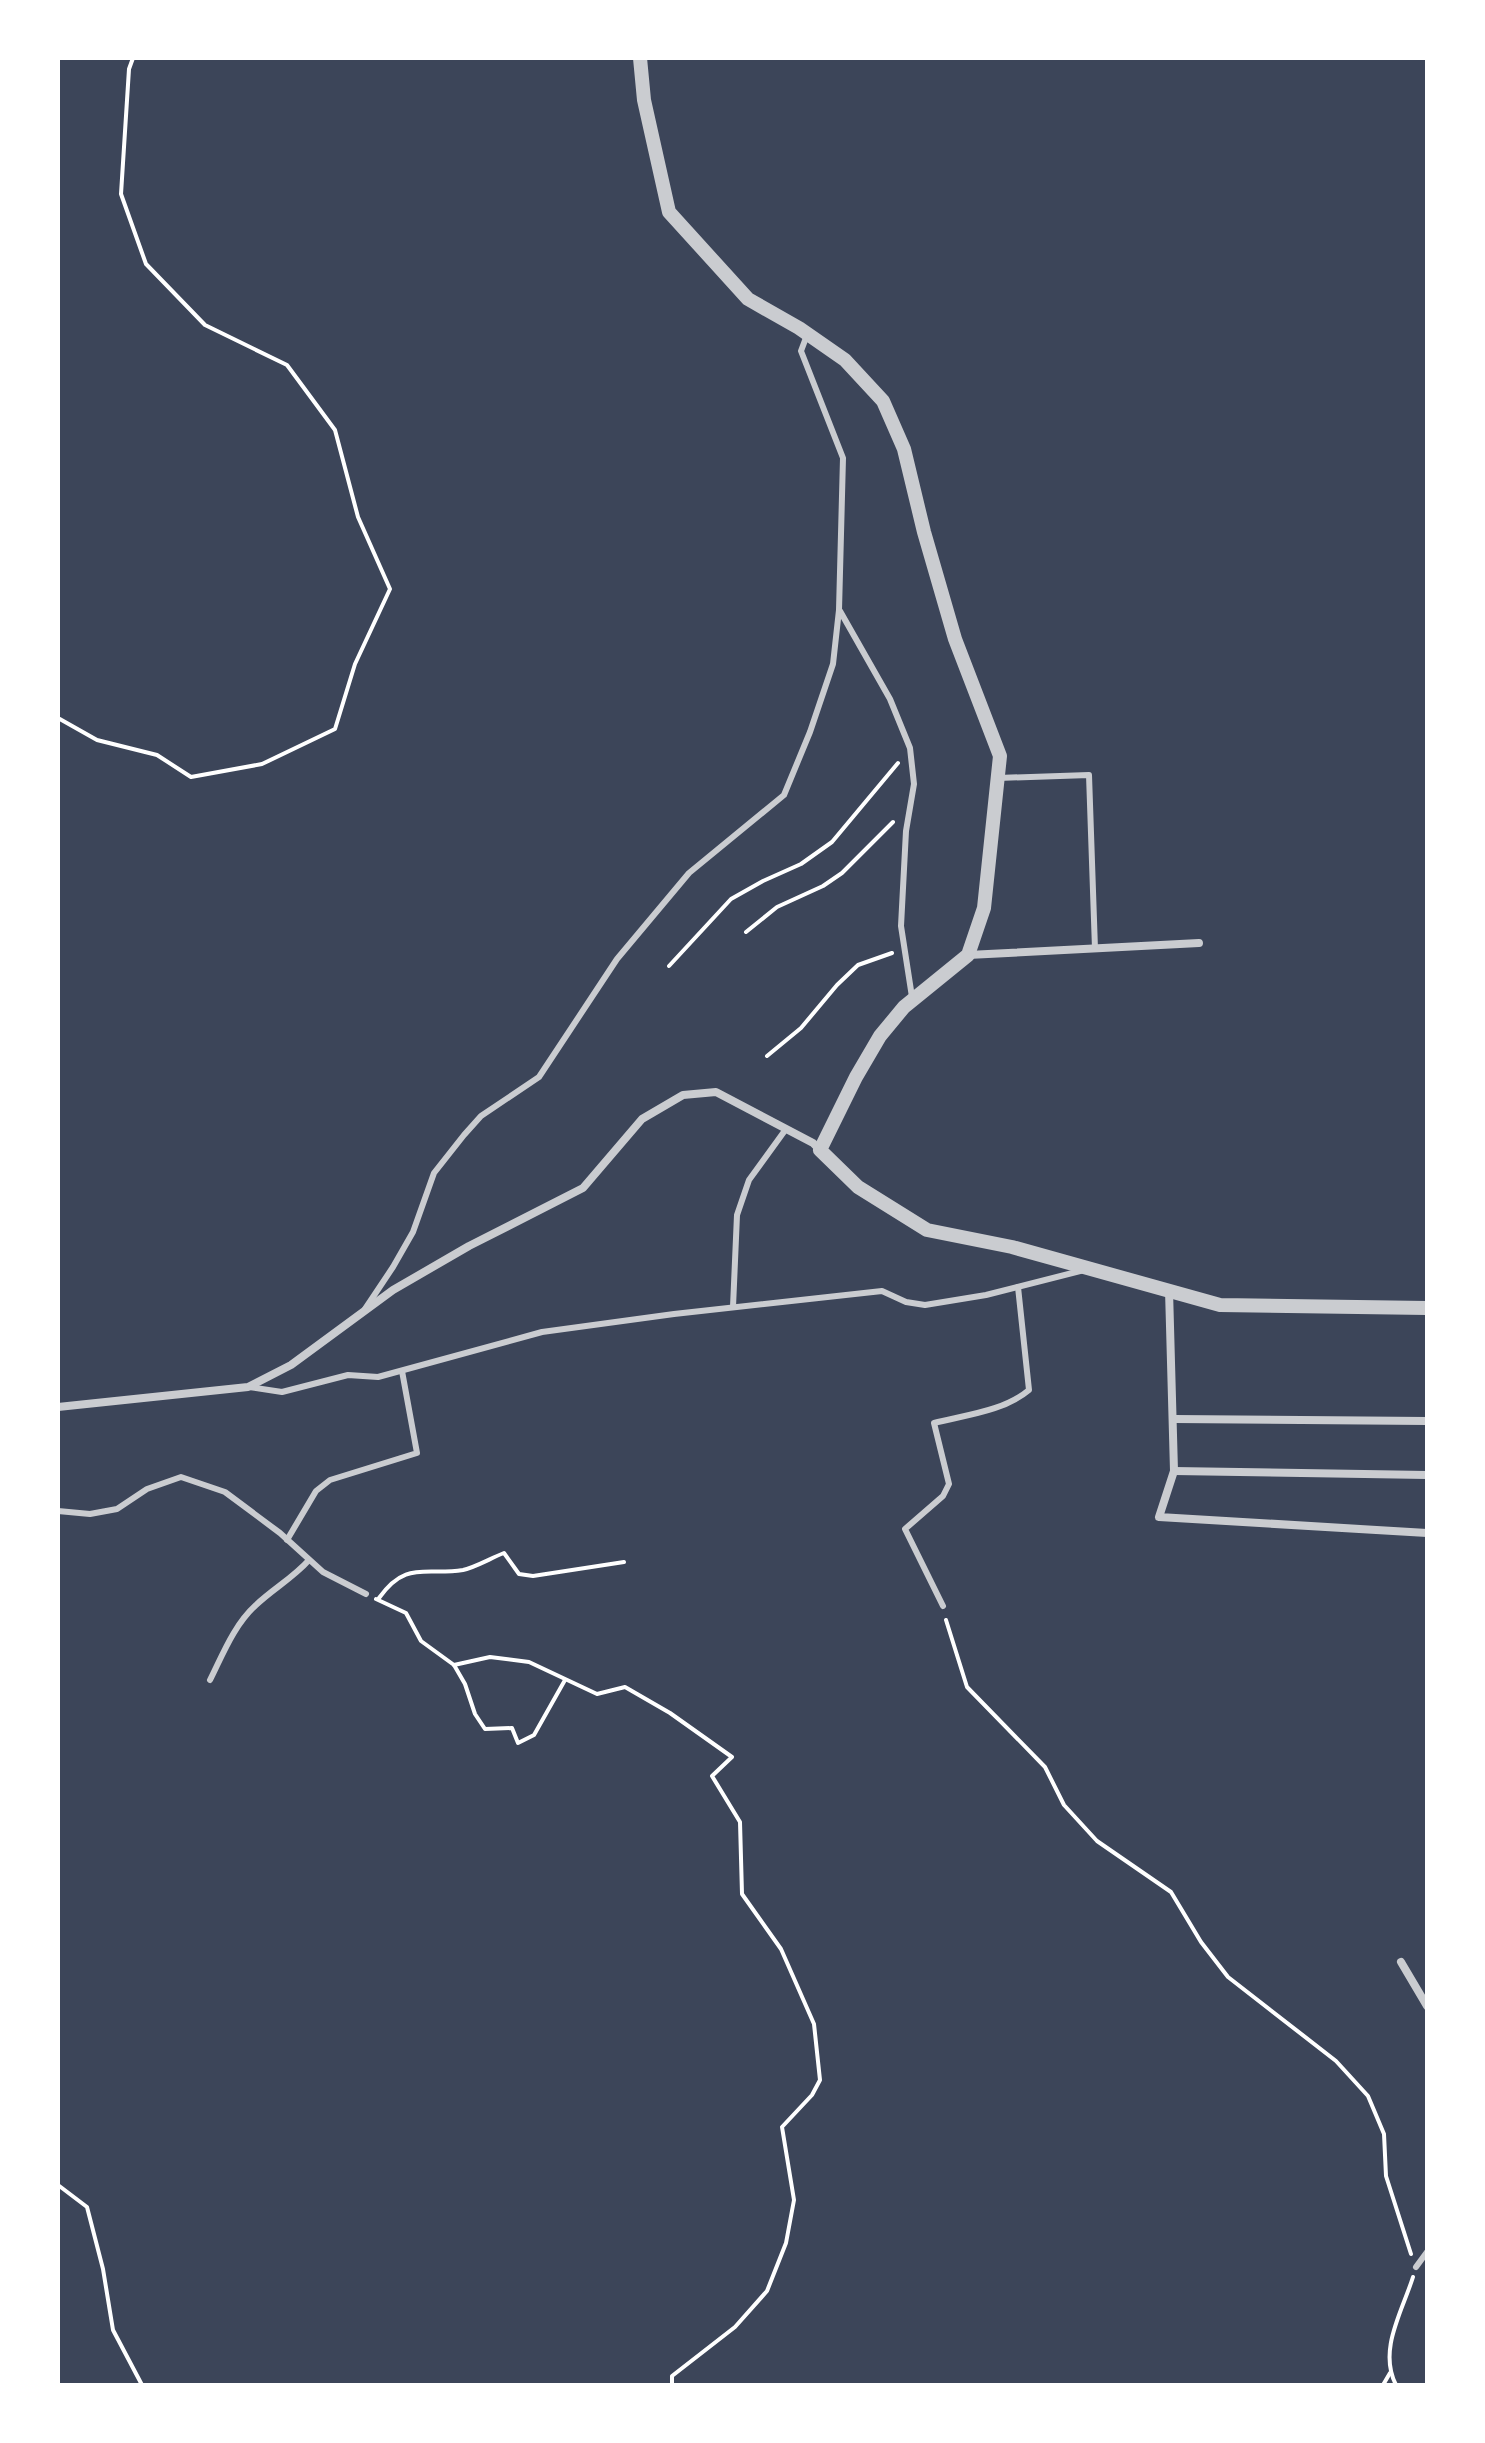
<svg xmlns="http://www.w3.org/2000/svg" width="1485" height="2443" font-family="'Sofia Sans Condensed',sans-serif">
	<style>
		.green { fill: #3c4559 }
		.lines { fill: none; stroke-linecap: round; stroke-linejoin: round }
		.path { stroke: #fff; stroke-width: 4 }
		.service { stroke: #caccd0; stroke-width: 6 }
		.minor { stroke: #caccd0; stroke-width: 8 }
		.tertiary { stroke: #caccd0; stroke-width: 14 }
	</style>
	<rect width="100%" height="100%" fill="#2d3142"/>
	<rect class="green" x="58" y="58" width="1369" height="2327"/>
	<g class="lines">
		<g class="path">
			<polyline points="1427,248 1427,249"/>
			<polyline points="58,718 97,740 157,755 191,777 262,764 335,729 355,664 390,589 358,517 335,430 287,365 205,325 146,264 121,194 129,69 133,58"/>
			<polyline points="746,932 777,907 823,886 842,873 893,822"/>
			<polyline points="669,966 731,899 763,881 801,864 832,842 898,763"/>
			<polyline points="767,1056 801,1028 837,985 858,965 892,953"/>
			<path d="M379 1598C406 1560 425 1576 463 1570 476 1567 491 1558 504 1553L519 1574 533 1576 624 1562"/>
			<polyline points="376,1599 406,1613 421,1641 454,1665 465,1684 475,1714 485,1729 512,1728 518,1743 534,1735 565,1680"/>
			<polyline points="946,1620 967,1687 1045,1767 1064,1805 1097,1841 1171,1892 1201,1942 1228,1977 1336,2061 1368,2096 1384,2134 1386,2176 1411,2254"/>
			<polyline points="454,1665 490,1657 529,1662 597,1694 625,1687 670,1713 732,1757 712,1776 740,1822 742,1894 781,1949 814,2024 820,2080 812,2095 782,2127 794,2200 786,2243 767,2291 735,2327 672,2376 672,2385"/>
			<polyline points="58,2185 87,2207 103,2269 113,2330 142,2385"/>
			<polyline points="1383,2385 1390,2373"/>
			<path d="M1396 2385C1378 2350 1402 2312 1413 2277"/>
		</g>
		<g class="service">
			<polyline points="840,611 890,699 910,748 914,784 906,831 901,926 912,997"/>
			<polyline points="998,778 1089,775 1095,949"/>
			<polyline points="733,1307 737,1215 749,1180 786,1129"/>
			<polyline points="365,1309 393,1267 413,1232 434,1173 464,1135 481,1116 539,1077 617,959 689,873 784,795 810,732 833,664 839,610 843,458 801,351 807,335"/>
			<polyline points="249,1387 282,1392 348,1375 378,1377 542,1332 674,1314 882,1291 906,1302 925,1305 986,1295 1084,1270"/>
			<polyline points="58,1511 90,1514 117,1509 147,1489 181,1477 225,1492 280,1533 323,1572 366,1594"/>
			<polyline points="287,1540 316,1491 330,1480 417,1453 402,1371"/>
			<path d="M943 1606 905 1529 943 1496 949 1484 934 1423C966 1415 1004 1411 1029 1390L1018 1287"/>
			<path d="M210 1680C223 1654 234 1625 256 1605 274 1588 293 1578 309 1560"/>
			<polyline points="1416,2267 1427,2252"/>
		</g>
		<g class="minor">
			<polyline points="968,955 1199,943"/>
			<polyline points="1169,1290 1174,1471 1159,1517 1427,1533"/>
			<polyline points="58,1407 248,1387 291,1365 393,1290 469,1246 583,1188 642,1119 683,1095 716,1092 813,1143 820,1150"/>
			<polyline points="1174,1419 1427,1421"/>
			<polyline points="1174,1471 1427,1475"/>
			<polyline points="1401,1962 1427,2006"/>
		</g>
		<polyline class="tertiary" points="640,58 644,100 669,212 748,299 799,328 845,360 883,401 904,449 924,532 955,639 1000,756 984,908 968,955 904,1007 880,1036 856,1077 820,1150 858,1187 927,1230 1012,1247 1220,1305 1427,1308"/>
	</g>
	<rect width="1485" height="2443" fill="none" stroke="#ffffff" stroke-width="120"/>
</svg>
